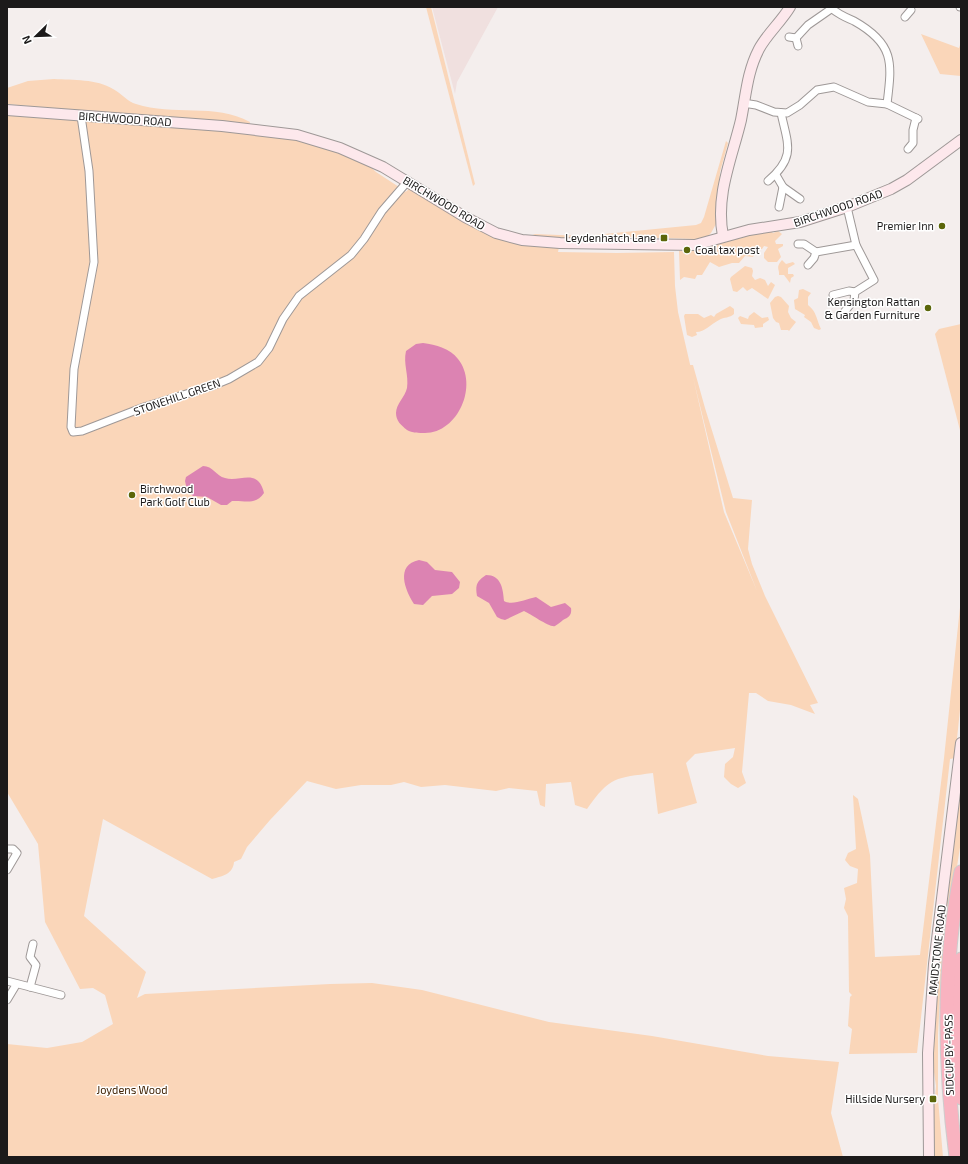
<svg xmlns="http://www.w3.org/2000/svg" width="968" height="1164" font-family="'Exo 2',sans-serif">
	<style>
		.built { fill: #f0e0df }
		.green { fill: #fad6b9 }
		.water { fill: #dc83b2 }
		.lines { fill: none; stroke-linecap: round; stroke-linejoin: round }
		.street-casing { stroke: #9e9897; stroke-width: 9 }
		.secondary-casing { stroke: #9e9897; stroke-width: 12 }
		.highway-casing { stroke: #cdcdcd; stroke-width: 15 }
		.street { stroke: #fff; stroke-width: 7 }
		.secondary { stroke: #fde8ec; stroke-width: 10 }
		.highway { stroke: #f9b3c0; stroke-width: 13 }
		.poi-dot { fill: #5b660a; stroke: #fff; stroke-width: 1.5 }
		.labels { text-anchor: middle; stroke-width: 3; stroke-linejoin: round; paint-order: stroke }
		.street-label { font-size: 11px; fill: #1c1a1a; stroke: #fff }
		.poi-label { font-size: 11px; fill: #1c1a1a; stroke: #fff; text-anchor: end }
		.park-label { font-size: 11px; fill: #402304; stroke: #fff }
	</style>
	<rect width="100%" height="100%" fill="#f4eeed"/>
	<polygon class="built" points="432,7 498,7 457,82 455,94"/>
	<g class="green">
		<polygon points="426,7 431,7 475,184 473,186"/>
		<polygon points="921,34 959,48 961,42 961,76 940,74"/>
		<path d="M54 79C73 80 97 79 113 89 121 93 128 102 136 104 173 116 215 103 250 122L249 126 7 104V88L28 81Z"/>
		<path d="M7 113 268 131 358 155 376 172 399 187 396 195 407 191 409 188 461 219 559 247 558 252 617 253 674 252 675 286 678 312 724 512 757 591 726 512 690 365H693L705 408 733 498 752 500 748 549 752 564 765 596 818 703 810 705 815 714 791 705 768 701 756 693H749L742 772 746 783 738 788 731 784 724 777 725 764 733 757 735 748 695 754 686 763 697 803 658 814 653 773C616 778 610 776 587 809L575 805 571 782 546 784 545 807 540 805 537 791 509 788 496 791 445 785 421 787 404 782 391 785H361L336 789 307 781 270 820 247 847 241 859 234 862C233 874 223 876 212 879L103 819 84 916 146 972 137 998 145 994 330 984 372 983 422 990 549 1022 652 1036 768 1056 839 1062 831 1113 843 1157H7V1044L47 1048 82 1042 113 1024 105 995 93 988 80 989 45 922 38 844 7 792Z"/>
		<polygon points="726,141 728,143 720,172 716,224 711,233 707,237 697,239 622,237 579,239 530,236 535,234 584,236 696,225 701,223 704,217"/>
		<polygon points="771,231 773,233 778,231 782,234 775,241 776,244 783,244 783,246 778,249 781,257 777,262 768,262 764,258 764,253 768,247 764,246 762,249 757,249 753,257 745,256 739,263 732,263 719,267 710,262 702,275 697,275 695,279 684,277 680,280 679,251 706,247 725,239"/>
		<path d="M782 260 786 264 793 262 795 264 788 268V274H793L794 276 791 278 790 283 784 275H779C780 269 775 268 782 260Z"/>
		<polygon points="745,266 752,268 753,271 752,276 755,280 760,278 765,280 768,286 771,282 775,285 768,299 752,288 747,291 743,287 737,292 733,291 730,279 731,277"/>
		<path d="M803 289 811 293 808 297V305C817 312 816 319 821 329L819 330 814 328 811 322 804 317 805 315 795 309 794 300 798 298 799 290Z"/>
		<polygon points="778,296 781,297 789,306 788,312 791,318 796,322 789,331 788,330 781,330 779,323 776,322 773,318 770,303 775,297"/>
		<path d="M730 306 734 309V314C730 318 724 317 719 320 711 324 705 332 696 332L697 335 692 337 687 335 684 316 685 314H698L704 318 711 315 714 317 716 314Z"/>
		<polygon points="754,312 762,318 768,317 769,320 763,324 763,327 755,328 754,325 741,324 738,318 740,316 748,319 749,316"/>
		<polygon points="961,324 961,434 935,334 939,329"/>
		<polygon points="961,598 961,700 955,758 950,759 917,1053 849,1054 852,1029 848,1026 850,997 852,995 849,992 848,916 844,908 846,899 844,888 857,883 858,869 850,866 845,860 848,853 856,849 853,795 858,799 870,855 875,957 920,955 944,758"/>
		<polygon points="961,784 961,841 949,918 944,975 941,975 938,1035 938,1099 943,1157 934,1157 933,1117 936,1086 933,1065 938,965"/>
	</g>
	<g class="water">
		<path d="M423 343C436 345 450 348 458 359 479 385 458 433 425 433 419 433 412 433 407 430 401 425 396 421 396 413 396 404 405 397 407 388 409 375 403 364 406 351L416 344Z"/>
		<path d="M203 466C213 466 216 476 225 478 239 483 258 467 264 493 255 506 244 500 232 501L227 505H221L207 497 193 496 187 490 185 481 186 477Z"/>
		<path d="M419 560 427 562 435 570 452 572 460 582 459 588 452 594 432 596 423 605 414 604C405 590 395 565 419 560Z"/>
		<path d="M486 575C501 575 503 588 504 601 512 606 526 599 536 597L551 607 565 603 571 608C572 615 569 617 563 620 561 622 558 624 555 626 550 628 531 614 524 611L505 620 501 619 497 617 489 603 477 596C475 585 477 581 486 575Z"/>
	</g>
	<g class="lines">
		<defs>
			<g id="street">
				<polyline points="960,7 961,7"/>
				<polyline points="905,17 911,10"/>
				<polyline points="789,37 796,38 808,25 831,9"/>
				<polyline points="796,38 798,46"/>
				<path d="M743 103 756 105 774 112 787 113 800 105 817 90 834 87 868 102 887 104C892 63 895 44 854 21 847 18 835 13 831 7"/>
				<polyline points="887,104 918,119"/>
				<polyline points="81,116 89,171 94,262 74,369 71,427 73,432 82,431 144,407 212,386 229,379 258,362 269,348 283,319 299,296 351,255 364,239 382,211 408,181"/>
				<polyline points="908,149 913,143 913,130 916,118"/>
				<polyline points="776,175 783,187 779,207"/>
				<path d="M768 181C796 157 788 145 781 113"/>
				<polyline points="783,187 800,199"/>
				<polyline points="798,244 804,244 816,252"/>
				<polyline points="808,265 814,258 816,252 856,245"/>
				<polyline points="833,295 849,291 855,292"/>
				<polyline points="845,311 854,300 855,292 874,280 856,245 847,207"/>
				<polyline points="7,849 13,849 17,853 7,870"/>
				<polyline points="7,981 61,995"/>
				<polyline points="30,987 36,965 30,957 33,944"/>
				<polyline points="7,1000 16,985"/>
			</g>
			<g id="secondary">
				<polyline points="7,110 222,126 297,135 340,148 383,167 465,217 496,233 522,240 560,243 695,245 749,230 800,222 847,207 891,189 907,180 961,140"/>
				<path d="M723 236C715 195 732 158 741 120 746 95 747 72 759 49 767 34 781 22 790 7"/>
				<polyline points="929,1157 928,1053 934,964 961,743"/>
			</g>
			<g id="highway">
				<polyline points="961,959 958,1029 961,1098"/>
				<path d="M956 1157C944 1063 942 965 961 872"/>
			</g>
		</defs>
		<use href="#street" class="street-casing"/>
		<use href="#secondary" class="secondary-casing"/>
		<use href="#highway" class="highway-casing"/>
		<use href="#street" class="street"/>
		<use href="#secondary" class="secondary"/>
		<use href="#highway" class="highway"/>
	</g>
	<g class="poi-dot">
		<circle cx="942" cy="226" r="4"/>
		<rect x="660" y="234" width="8" height="8" rx="2"/>
		<circle cx="687" cy="250" r="4"/>
		<circle cx="928" cy="308" r="4"/>
		<circle cx="132" cy="495" r="4"/>
		<rect x="929" y="1095" width="8" height="8" rx="2"/>
	</g>
	<g class="labels">
		<g class="street-label">
			<text transform="translate(125 119) rotate(4)" y="4">BIRCHWOOD ROAD</text>
			<text transform="translate(444 203) rotate(31)" y="4">BIRCHWOOD ROAD</text>
			<text transform="translate(838 208) rotate(-19)" y="4">BIRCHWOOD ROAD</text>
			<text transform="translate(177 397) rotate(-19)" y="4">STONEHILL GREEN</text>
			<text transform="translate(937 950) rotate(-84)" y="4">MAIDSTONE ROAD</text>
			<text transform="translate(949 1055) rotate(-91)" y="4">SIDCUP BY-PASS</text>
		</g>
		<g class="poi-label">
			<text x="934" y="230">Premier Inn</text>
			<text x="656" y="242">Leydenhatch Lane</text>
			<text x="695" y="254" text-anchor="start">Coal tax post</text>
			<text x="920" y="306">Kensington Rattan<tspan x="920" dy="13">&amp; Garden Furniture</tspan></text>
			<text x="140" y="493" text-anchor="start">Birchwood<tspan x="140" dy="13">Park Golf Club</tspan></text>
			<text x="925" y="1103">Hillside Nursery</text>
		</g>
		<g class="park-label">
			<text x="132" y="1094">Joydens Wood</text>
		</g>
	</g>
	<rect width="968" height="1164" fill="none" stroke="#1c1a1a" stroke-width="16"/>
	<g transform="translate(36 36) rotate(247)" stroke="#ffffff" stroke-width="3" paint-order="stroke">
	<path d="M0-3L7 15L0 10L-7 15Z" fill="#1c1a1a"/>
	<text y="-6" font-size="11" font-weight="bold" text-anchor="middle" fill="#1c1a1a">N</text>
	</g>
</svg>
